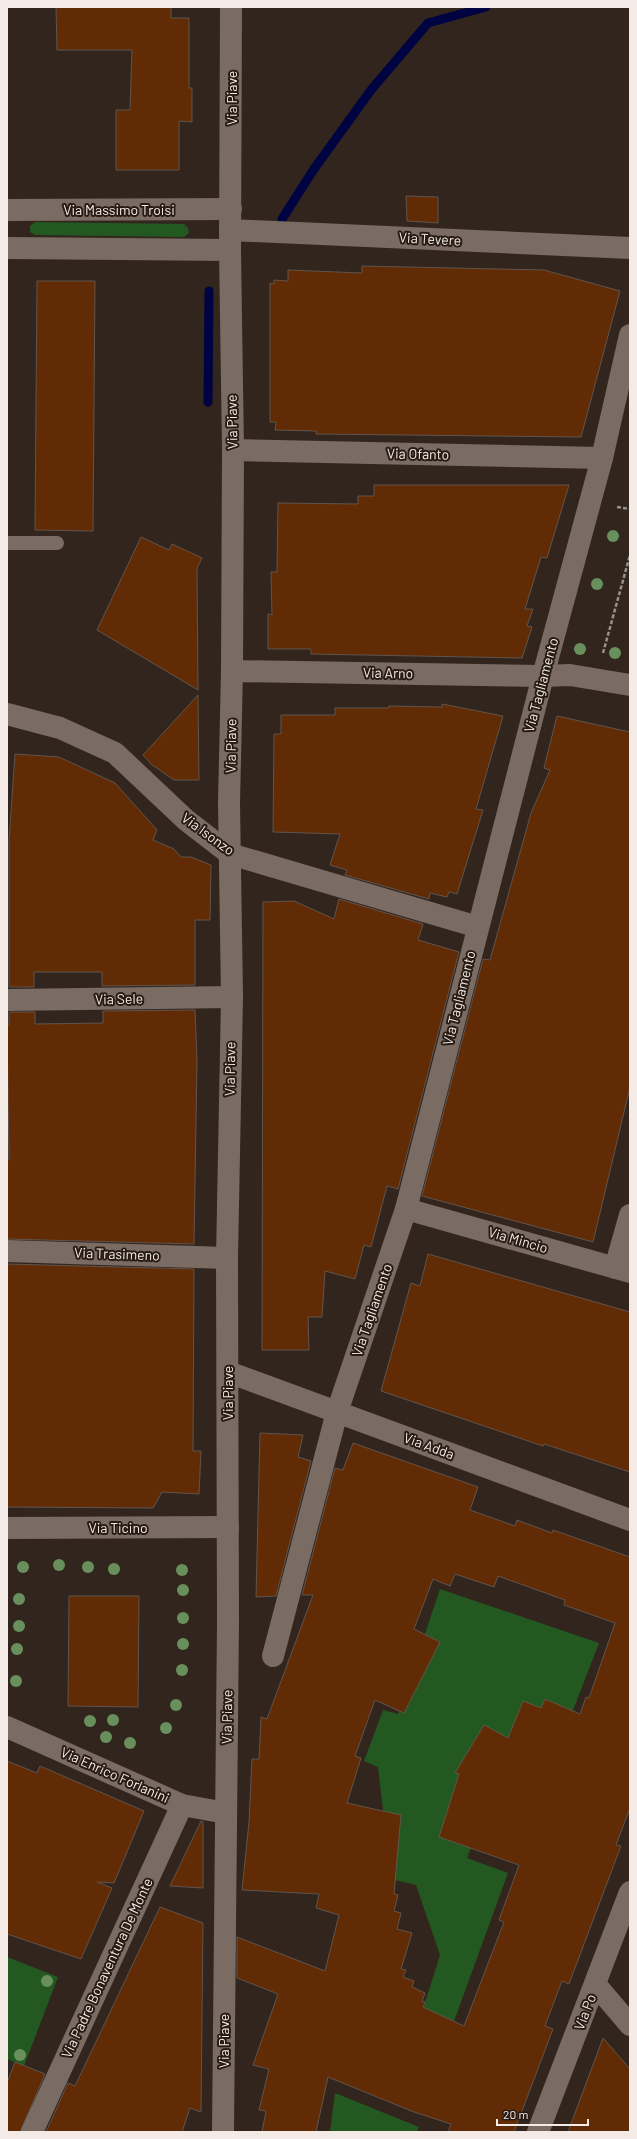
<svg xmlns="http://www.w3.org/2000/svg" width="637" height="2139" font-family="Barlow,sans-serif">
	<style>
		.green { fill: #235920 }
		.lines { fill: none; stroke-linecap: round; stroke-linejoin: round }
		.stream { stroke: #000341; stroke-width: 9 }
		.building { fill: #612c05; stroke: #62544c; fill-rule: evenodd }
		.path { stroke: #9a908a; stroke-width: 2.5; stroke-dasharray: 4 2; stroke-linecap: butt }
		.lane { stroke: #7a6b63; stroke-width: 14 }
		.street { stroke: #7a6b63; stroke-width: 22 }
		.secondary { stroke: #7a6b63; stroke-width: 22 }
		.tree { fill: #69905c }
		.labels { text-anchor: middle; stroke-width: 4; stroke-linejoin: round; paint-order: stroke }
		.street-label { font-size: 14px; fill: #f4ebe6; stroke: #271b14 }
	</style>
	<rect width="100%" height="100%" fill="#31251e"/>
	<g class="green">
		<polygon points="35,222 184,224 188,228 189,233 184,237 35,235 30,232 30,226"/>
		<polygon points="440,1589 599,1643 555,1757 487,1807 467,1858 508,1873 449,2035 418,2025 440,1955 416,1885 391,1879 378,1767 364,1761 383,1710 398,1714"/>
		<polygon points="7,1957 58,1977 24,2066 7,2059"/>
		<polygon points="335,2093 419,2127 417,2132 330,2132"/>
	</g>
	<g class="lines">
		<g class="stream">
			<polyline points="282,219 314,169 371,90 428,23 486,7"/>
			<polyline points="208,402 209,291"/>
		</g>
	</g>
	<g class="building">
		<polygon points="56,7 171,7 171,18 189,18 189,88 192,88 192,122 179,121 179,170 116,170 116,110 130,110 132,50 57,50"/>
		<polygon points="406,196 438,197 438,223 407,221"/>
		<polygon points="362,266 544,270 620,291 581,437 316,434 316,431 275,430 276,422 270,422 270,283 274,284 274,280 288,281 288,270 362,273"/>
		<polygon points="37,281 95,281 93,531 35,530"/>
		<polygon points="374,485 569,485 547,558 541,557 525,609 533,609 527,626 532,627 522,658 311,654 311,649 268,649 268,614 272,615 271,572 277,572 278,503 358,504 358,496 374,496"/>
		<polygon points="141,537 169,550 172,544 202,558 197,568 198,690 97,630"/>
		<polygon points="198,695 199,780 174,780 151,764 143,755"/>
		<polygon points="442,704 503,716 476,809 483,810 457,894 449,892 447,897 430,893 429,899 345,875 347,870 330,865 340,834 273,832 274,734 281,734 281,715 335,715 335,708 389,708 389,706 442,707"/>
		<polygon points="557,716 630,732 630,1087 593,1242 422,1196 483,959 490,960 531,813 550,770 544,768"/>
		<polygon points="15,754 59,757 115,783 157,830 153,840 174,849 181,857 191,857 211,865 210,920 195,920 195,985 102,986 102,972 34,972 34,987 9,987 9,841"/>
		<polygon points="339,899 423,924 418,940 459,952 398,1189 387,1186 371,1247 364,1245 355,1279 325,1271 322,1317 308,1317 309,1350 262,1350 263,902 294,901 334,919"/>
		<polygon points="195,1010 197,1059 194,1244 7,1239 7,1160 9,1160 7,1025 9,1025 9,1012 35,1012 35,1024 103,1023 103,1011"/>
		<polygon points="428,1254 630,1312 630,1472 544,1444 543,1446 381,1391 411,1283 420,1286"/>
		<polygon points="7,1264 194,1269 193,1451 201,1451 199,1494 162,1492 153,1508 7,1507"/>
		<polygon points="260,1433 303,1435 298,1457 311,1461 276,1596 256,1597"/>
		<path d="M353 1443 478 1487 470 1510 515 1526 517 1520 552 1533 553 1530 630 1557V1808L616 1845 621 1846 569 1984 562 1981 545 2026 553 2029 514 2132H448L451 2124 414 2112 328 2077 316 2132H262L266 2111 259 2110 269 2069 253 2065 278 1994 237 1978V1937L325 1971 339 1915 316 1908 319 1894 242 1890 249 1822 252 1759H259L261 1717 267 1719 313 1595H302L335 1468 343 1470ZM455 1574 494 1587 498 1576 565 1600 564 1605 615 1623 589 1698 586 1697 580 1714 545 1699 541 1708 523 1701 508 1738 484 1725 455 1773 459 1774 439 1837 519 1865 499 1920 504 1922 464 2026 423 2007 425 2002 422 2001 425 1993 412 1987 414 1981 403 1977 406 1970 401 1969 412 1933 397 1929 401 1913 394 1911 398 1895 394 1894 401 1815 347 1803 361 1758 355 1756 375 1700 404 1713 440 1642 414 1629 433 1579 450 1586Z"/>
		<polygon points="69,1596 139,1596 138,1707 68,1706"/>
		<polygon points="7,1761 37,1773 40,1766 144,1811 114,1883 97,1882 112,1888 81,1959 7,1934"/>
		<polygon points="201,1821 203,1822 203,1888 170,1886"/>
		<polygon points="160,1907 203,1923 201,2112 190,2108 182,2132 46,2132 68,2083 75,2086"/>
		<polygon points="603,2038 630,2069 630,2132 568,2132"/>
		<polygon points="15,2062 45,2074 20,2132 7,2132 7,2083"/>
	</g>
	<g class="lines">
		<g class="path">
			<polyline points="617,507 630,509"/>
			<polyline points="603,653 630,555"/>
		</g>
		<polyline class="lane" points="7,543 57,543"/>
		<g class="street">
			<polyline points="7,210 231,209"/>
			<polyline points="230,230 630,248"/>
			<polyline points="233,450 602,458"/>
			<polyline points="232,671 543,676 570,675 630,685"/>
			<polyline points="7,714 60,728 115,753 186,820 230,854 478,927"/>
			<polyline points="406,1209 630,1272"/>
			<polyline points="7,1251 227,1258"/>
			<polyline points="615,1268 630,1215"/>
			<polyline points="228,1372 630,1520"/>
			<polyline points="7,1528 228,1527"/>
			<polyline points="273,1656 337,1412 406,1209 543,676 602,458 630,335"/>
			<polyline points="7,1727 182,1805 226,1813"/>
			<polyline points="596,1985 630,2025"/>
			<polyline points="32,2132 182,1805"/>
			<polyline points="538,2132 630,1892"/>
		</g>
		<g class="secondary">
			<polyline points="7,248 230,250"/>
			<polyline points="7,1000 232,997"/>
			<polyline points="223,2132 228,1622 227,1258 232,997 229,803 232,671 233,450 230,250 231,7"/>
		</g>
	</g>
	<g class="tree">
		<circle cx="613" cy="536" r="6"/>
		<circle cx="597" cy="584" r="6"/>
		<circle cx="580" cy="649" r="6"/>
		<circle cx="615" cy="653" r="6"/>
		<circle cx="59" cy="1565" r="6"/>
		<circle cx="23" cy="1567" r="6"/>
		<circle cx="88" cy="1567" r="6"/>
		<circle cx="114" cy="1569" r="6"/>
		<circle cx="182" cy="1570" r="6"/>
		<circle cx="183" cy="1590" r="6"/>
		<circle cx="19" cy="1599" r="6"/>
		<circle cx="183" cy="1618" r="6"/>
		<circle cx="19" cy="1626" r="6"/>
		<circle cx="183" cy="1644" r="6"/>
		<circle cx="17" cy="1649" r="6"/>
		<circle cx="182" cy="1670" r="6"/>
		<circle cx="16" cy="1681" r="6"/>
		<circle cx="176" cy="1705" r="6"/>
		<circle cx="113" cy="1720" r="6"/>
		<circle cx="90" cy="1721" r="6"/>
		<circle cx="166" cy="1728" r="6"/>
		<circle cx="106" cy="1737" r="6"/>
		<circle cx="130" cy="1743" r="6"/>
		<circle cx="47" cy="1981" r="6"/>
		<circle cx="20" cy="2055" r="6"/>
	</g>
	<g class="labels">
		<g class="street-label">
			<text transform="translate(232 98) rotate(-90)" y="5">Via Piave</text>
			<text x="119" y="215">Via Massimo Troisi</text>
			<text transform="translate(430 239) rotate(3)" y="5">Via Tevere</text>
			<text transform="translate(232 422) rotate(-91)" y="5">Via Piave</text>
			<text transform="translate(418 454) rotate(1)" y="5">Via Ofanto</text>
			<text transform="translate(388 673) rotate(1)" y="5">Via Arno</text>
			<text transform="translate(541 685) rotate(-75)" y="5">Via Tagliamento</text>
			<text transform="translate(231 746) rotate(-89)" y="5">Via Piave</text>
			<text transform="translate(208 834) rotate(36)" y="5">Via Isonzo</text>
			<text transform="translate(459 998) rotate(-76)" y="5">Via Tagliamento</text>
			<text transform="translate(119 999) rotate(-1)" y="5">Via Sele</text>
			<text transform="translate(230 1069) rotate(-89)" y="5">Via Piave</text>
			<text transform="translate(518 1240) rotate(16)" y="5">Via Mincio</text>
			<text transform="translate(117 1254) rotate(2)" y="5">Via Trasimeno</text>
			<text transform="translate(372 1310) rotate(-71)" y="5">Via Tagliamento</text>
			<text transform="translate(228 1393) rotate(-90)" y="5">Via Piave</text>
			<text transform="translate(429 1446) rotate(20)" y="5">Via Adda</text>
			<text x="118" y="1533">Via Ticino</text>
			<text transform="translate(227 1717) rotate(-89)" y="5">Via Piave</text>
			<text transform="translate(115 1775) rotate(24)" y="5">Via Enrico Forlanini</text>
			<text transform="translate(107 1968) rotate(-65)" y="5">Via Padre Bonaventura De Monte</text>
			<text transform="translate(585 2012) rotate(-69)" y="5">Via Po</text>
			<text transform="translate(224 2041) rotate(-90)" y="5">Via Piave</text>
		</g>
	</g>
	<rect width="637" height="2139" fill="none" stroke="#f4ebe6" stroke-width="16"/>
	<path d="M497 2119v6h91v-6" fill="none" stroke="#f4ebe6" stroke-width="2"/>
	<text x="503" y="2119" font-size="12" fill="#f4ebe6" stroke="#271b14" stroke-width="3" paint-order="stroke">20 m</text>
</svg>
